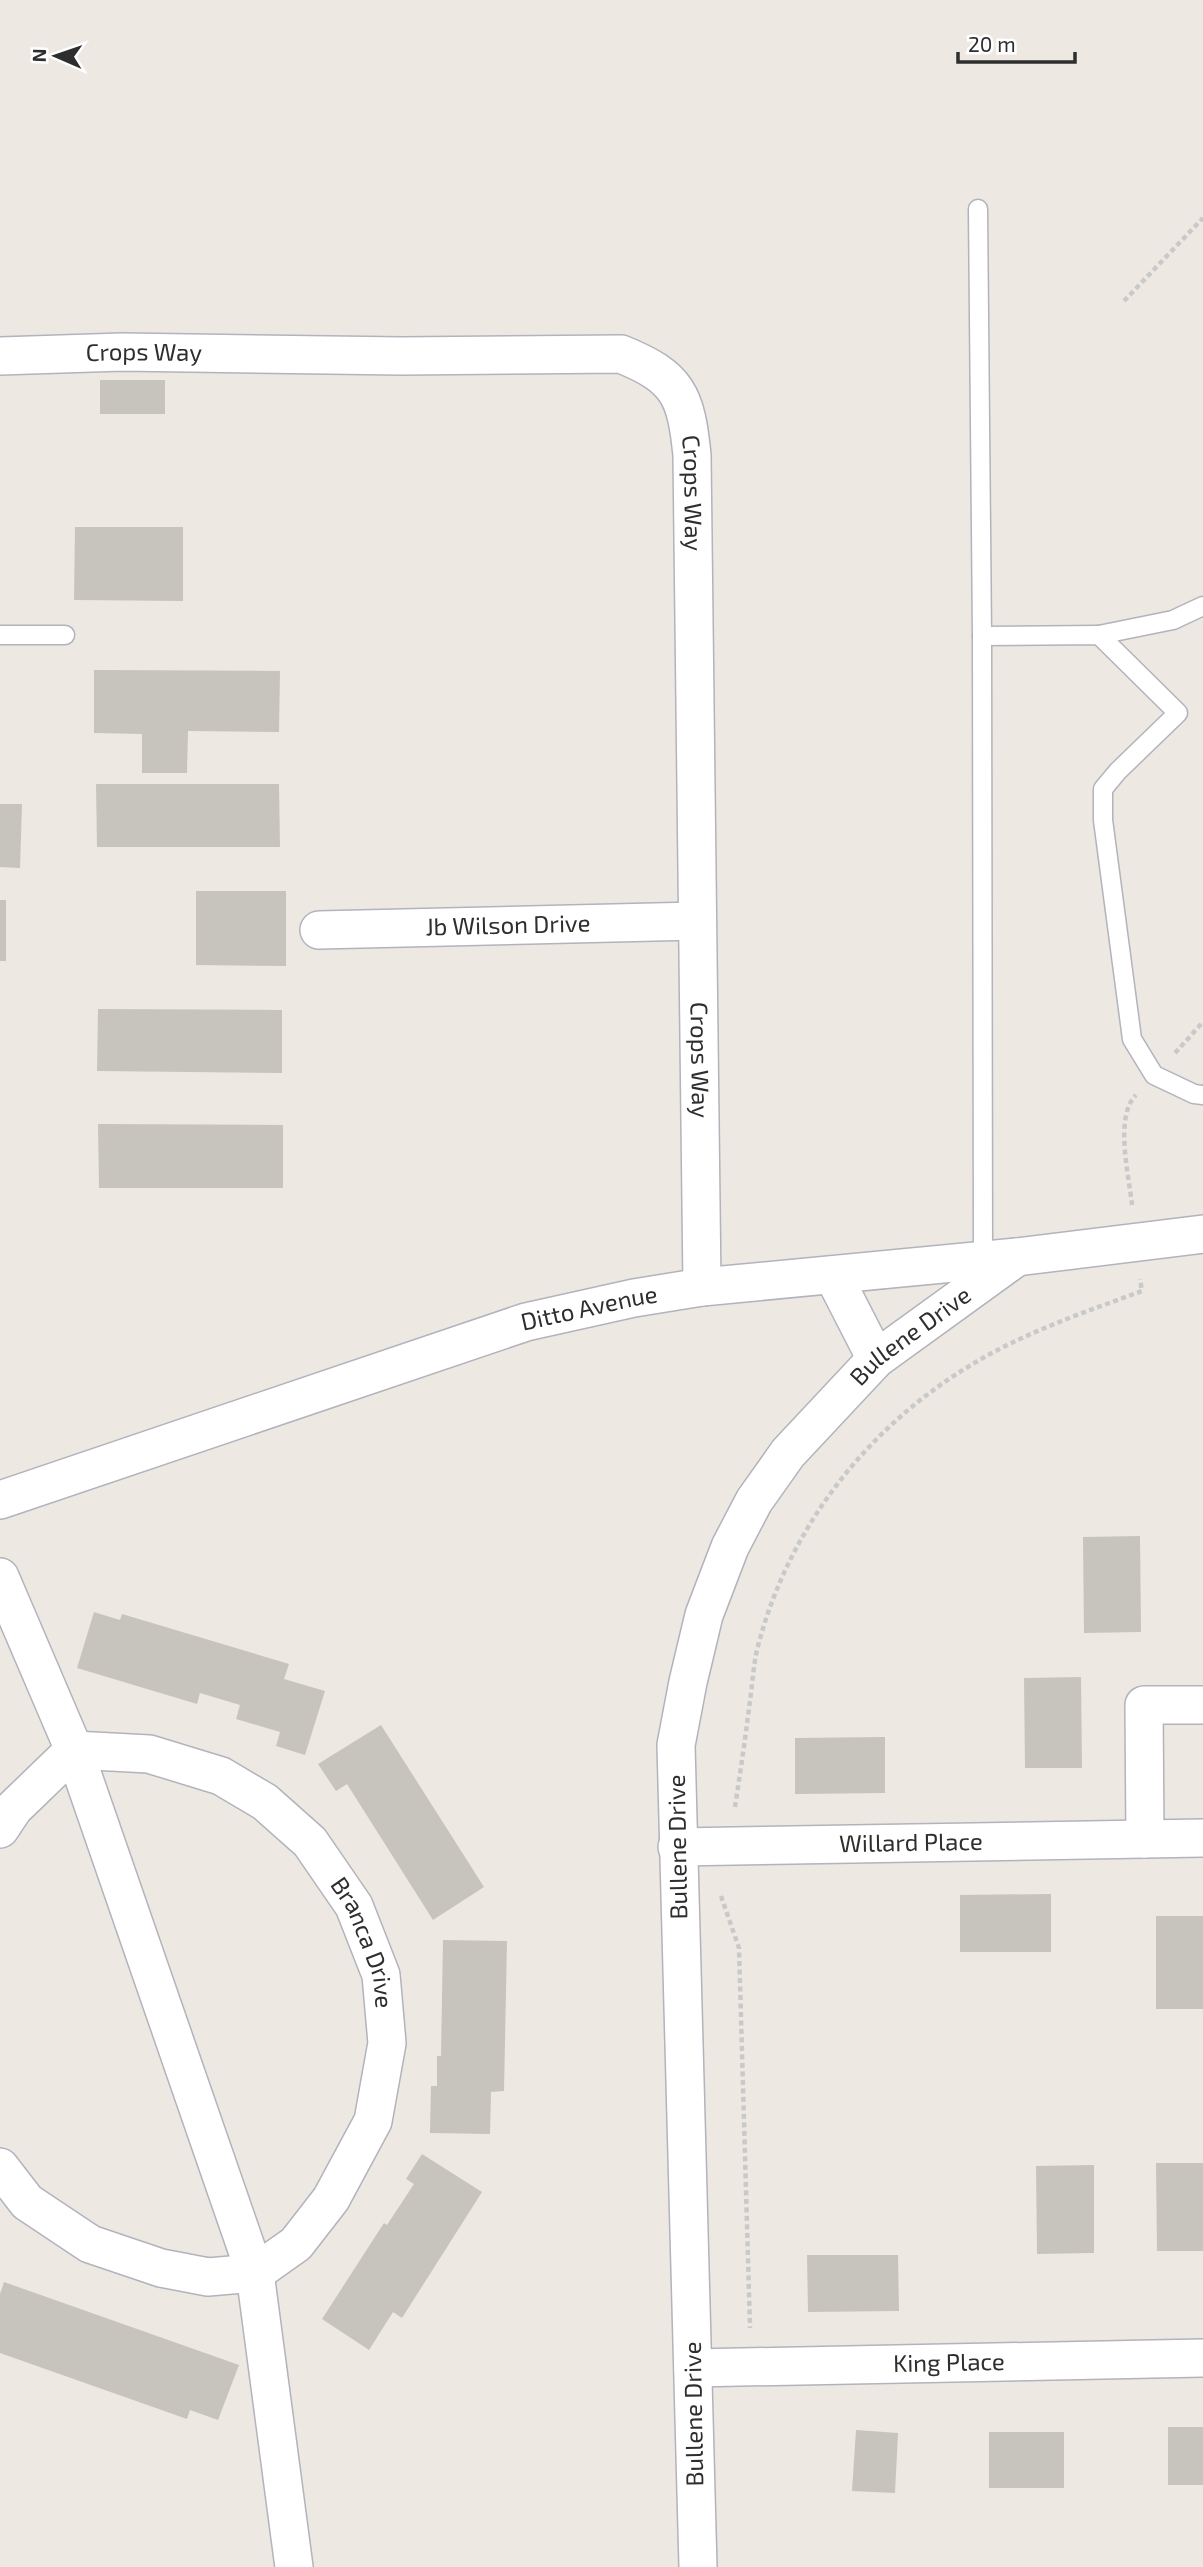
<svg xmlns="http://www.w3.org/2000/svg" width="1203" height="2567" font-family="'Exo 2',sans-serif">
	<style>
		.building { fill: #c7c3bd }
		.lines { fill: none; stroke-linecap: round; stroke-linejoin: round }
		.service-casing { stroke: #b2b3bc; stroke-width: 21 }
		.minor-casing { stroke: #b2b3bc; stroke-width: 40 }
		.path { stroke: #c9c9c9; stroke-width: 4.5; stroke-dasharray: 5 3.5; stroke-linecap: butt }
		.service { stroke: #fff; stroke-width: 18 }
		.minor { stroke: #fff; stroke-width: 37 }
		.labels { text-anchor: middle; stroke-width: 6; stroke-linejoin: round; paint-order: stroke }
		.street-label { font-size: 24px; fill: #2e2e2e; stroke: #fff }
	</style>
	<rect width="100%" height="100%" fill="#ede9e2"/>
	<g class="building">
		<rect x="100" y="380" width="65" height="34"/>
		<polygon points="75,527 183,527 183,601 74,600"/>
		<polygon points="94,670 280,671 279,732 188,731 187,773 142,773 142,734 94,733"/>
		<polygon points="96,784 279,784 280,847 97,847"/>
		<polygon points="0,804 22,804 20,868 0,867"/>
		<polygon points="196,891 286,891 286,966 196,965"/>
		<rect x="0" y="900" width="6" height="61"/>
		<polygon points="98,1009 282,1010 282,1073 97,1071"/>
		<polygon points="98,1124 283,1125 283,1188 99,1188"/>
		<polygon points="1140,1536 1141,1632 1084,1633 1083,1537"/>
		<polygon points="94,1612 120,1620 122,1614 289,1664 284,1679 325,1691 305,1755 276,1746 280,1732 236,1719 240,1705 200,1693 197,1704 77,1668"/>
		<polygon points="1081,1677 1082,1768 1025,1768 1024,1678"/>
		<polygon points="381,1725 484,1887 433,1920 347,1784 336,1791 318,1764"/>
		<polygon points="885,1737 885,1793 795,1794 795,1738"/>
		<polygon points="1051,1894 1051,1952 960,1952 960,1895"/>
		<rect x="1156" y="1916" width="47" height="93"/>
		<polygon points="443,1940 507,1941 504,2091 491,2092 490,2134 430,2133 431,2086 437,2086 437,2056 441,2056"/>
		<polygon points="422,2154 482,2192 402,2318 393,2312 369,2350 322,2319 384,2223 387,2225 414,2184 406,2179"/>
		<polygon points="1156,2163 1203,2163 1203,2251 1157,2251"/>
		<polygon points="1094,2165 1094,2253 1037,2254 1036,2166"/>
		<polygon points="807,2255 898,2255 899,2311 808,2312"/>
		<polygon points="4,2282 239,2365 218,2420 190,2410 187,2419 0,2353 0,2294"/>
		<rect x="1168" y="2427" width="35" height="58"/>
		<polygon points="856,2430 898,2433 895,2493 852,2491"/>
		<rect x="989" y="2432" width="75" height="56"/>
	</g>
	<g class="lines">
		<defs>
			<g id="service">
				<polyline points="978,209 982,636"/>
				<polyline points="0,635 65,635"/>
				<polyline points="1099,635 1173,620 1203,606"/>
				<polyline points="983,1260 982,636 1099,635 1178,713 1118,771 1103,789 1103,820 1132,1039 1154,1075 1194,1094 1203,1095"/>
			</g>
			<g id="minor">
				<path id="s1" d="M0 356 122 352 402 356 621 354C678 377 686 395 692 455L702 1287"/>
				<path id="s2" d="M319 930 697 921"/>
				<polyline points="833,1275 876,1359"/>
				<path id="s3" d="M0 1500 526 1322 634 1298 702 1287 1017 1257 1203 1234"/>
				<polyline points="0,1577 74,1750 255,2273 294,2567"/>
				<polyline points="1203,1705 1144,1705 1145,1839 1203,1838"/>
				<path id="s4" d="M0 1829 14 1808 74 1750 149 1754 221 1776 265 1802 310 1842 354 1906 381 1975 387 2043 373 2121 331 2199 296 2244 255 2273 208 2277 161 2268 90 2244 27 2202 0 2167"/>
				<path id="s5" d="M677 1847 1145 1839"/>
				<path id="s6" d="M693 2368 1203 2358"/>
				<path id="s7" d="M698 2567 676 1745 688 1682 704 1615 730 1547 754 1501 788 1453 876 1359 1017 1257"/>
			</g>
		</defs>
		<use href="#service" class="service-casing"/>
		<use href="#minor" class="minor-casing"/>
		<g class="path">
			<polyline points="1124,301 1203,218"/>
			<polyline points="1175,1053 1203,1022"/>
			<path d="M1132 1205C1129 1175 1114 1117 1136 1095"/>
			<path d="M735 1807C740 1774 745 1741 749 1708 752 1689 753 1668 757 1650 787 1530 866 1428 971 1365 1023 1333 1085 1312 1142 1291L1140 1279"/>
			<polyline points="721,1896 739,1948 750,2328"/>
		</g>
		<use href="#service" class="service"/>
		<use href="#minor" class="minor"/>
	</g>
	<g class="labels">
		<g class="street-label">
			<text dy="8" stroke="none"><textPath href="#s1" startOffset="144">Crops Way</textPath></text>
			<text dy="8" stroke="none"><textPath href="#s1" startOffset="793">Crops Way</textPath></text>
			<text dy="8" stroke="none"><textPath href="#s2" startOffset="189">Jb Wilson Drive</textPath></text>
			<text dy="8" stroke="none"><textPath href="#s1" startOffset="1360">Crops Way</textPath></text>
			<text dy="8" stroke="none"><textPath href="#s3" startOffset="620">Ditto Avenue</textPath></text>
			<text dy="8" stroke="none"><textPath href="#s7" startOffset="1309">Bullene Drive</textPath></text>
			<text dy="8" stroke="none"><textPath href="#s5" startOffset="234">Willard Place</textPath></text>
			<text transform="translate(678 1847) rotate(-91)" y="8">Bullene Drive</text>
			<text dy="8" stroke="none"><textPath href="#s4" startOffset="486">Branca Drive</textPath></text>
			<text dy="8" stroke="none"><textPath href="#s6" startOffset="256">King Place</textPath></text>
			<text transform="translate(694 2414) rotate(-91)" y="8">Bullene Drive</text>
		</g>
	</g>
	<g transform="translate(56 56) rotate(272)" stroke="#ffffff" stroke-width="5" paint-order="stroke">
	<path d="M0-5L12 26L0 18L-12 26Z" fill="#2e2e2e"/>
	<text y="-10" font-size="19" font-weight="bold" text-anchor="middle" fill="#2e2e2e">N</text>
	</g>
	<path d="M958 52v10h117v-10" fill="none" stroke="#2e2e2e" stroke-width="3.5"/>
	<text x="968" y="52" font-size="21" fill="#2e2e2e" stroke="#ffffff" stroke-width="5" paint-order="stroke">20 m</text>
</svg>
